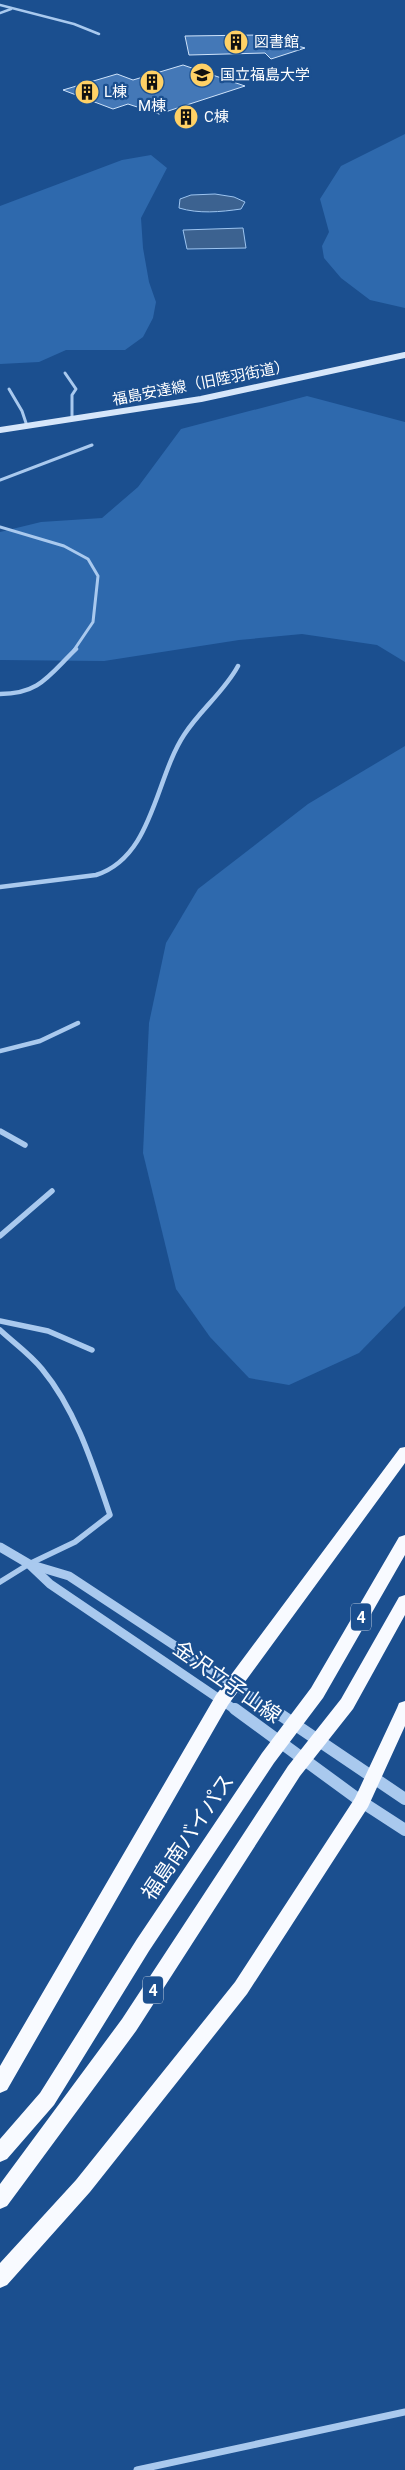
<svg xmlns="http://www.w3.org/2000/svg" width="405" height="2470" font-family="Roboto,'Noto Sans JP',sans-serif">
	<style>
		.green { fill: #2e69ad }
		.water { fill: #3c6290; stroke: #9cc4f0 }
		.building { fill: #4478b7; stroke: #cfe3fa }
		.lines { fill: none; stroke-linecap: round; stroke-linejoin: round }
		.minor-far4 { stroke: #a9c9ee; stroke-width: 2.5 }
		.minor-far3 { stroke: #a9c9ee; stroke-width: 3 }
		.minor-far2 { stroke: #a9c9ee; stroke-width: 4.5 }
		.minor-far1 { stroke: #a9c9ee; stroke-width: 5.5 }
		.minor { stroke: #a9c9ee; stroke-width: 7 }
		.tertiary-far1 { stroke: #a9c9ee; stroke-width: 9 }
		.tertiary { stroke: #a9c9ee; stroke-width: 12 }
		.secondary { stroke: #d6e6fa; stroke-width: 6 }
		.trunk { fill: #f8faff; fill-rule: evenodd }
		.labels { text-anchor: middle; stroke-width: 4.5; stroke-linejoin: round; paint-order: stroke }
		.far-poi-label { font-size: 15px; fill: #fff; stroke: #1b4f8f; text-anchor: start }
		.far-street-label { font-size: 15px; fill: #fff; stroke: #1b4f8f }
		.shield { fill: #1b4f8f; stroke: #bbcadd; stroke-width: 1 }
		.shield-label { font-size: 16px; font-weight: bold; fill: #fff }
		.near-street-label { font-size: 21px; fill: #fff; stroke: #1b4f8f }
	</style>
	<rect width="100%" height="100%" fill="#1b4f8f"/>
	<g class="green">
		<polygon points="405,134 405,308 370,300 341,278 324,258 322,246 329,232 320,199 341,166"/>
		<polygon points="151,155 167,168 141,218 143,248 149,282 156,302 153,318 143,337 125,350 66,350 39,362 0,364 0,206 122,160"/>
		<polygon points="307,396 405,422 405,662 377,645 302,634 239,640 104,661 0,660 0,532 41,522 102,518 138,487 181,429"/>
		<polygon points="405,746 405,1306 359,1353 289,1385 249,1378 210,1337 176,1289 143,1153 149,1023 166,943 198,889 308,804"/>
	</g>
	<g class="water">
		<path d="M215 194 234 197 245 202 241 209C220 212 199 214 179 208L180 199 191 195Z"/>
		<polygon points="243,228 246,248 187,249 183,230"/>
	</g>
	<g class="building">
		<polygon points="259,35 305,48 271,59 265,53 189,55 185,36"/>
		<polygon points="183,65 245,86 159,114 128,104 113,109 63,90 117,74 133,80"/>
	</g>
	<g class="lines">
		<g class="minor-far4">
			<polyline points="0,5 74,24 99,34"/>
			<polyline points="0,13 11,9"/>
		</g>
		<g class="minor-far3">
			<polyline points="65,373 76,389 72,395 72,419"/>
			<polyline points="9,389 22,411 27,426"/>
			<polyline points="0,480 92,445"/>
			<polyline points="0,527 64,546 88,559 98,576 93,622 74,650"/>
		</g>
		<g class="minor-far2">
			<path d="M0 694C40 694 49 675 76 649"/>
			<path d="M0 887 96 875C153 857 155 779 184 735 200 710 224 692 238 666"/>
			<polyline points="0,1051 40,1041 78,1023"/>
		</g>
		<g class="minor-far1">
			<polyline points="0,1131 25,1145"/>
			<polyline points="0,1236 52,1191"/>
			<polyline points="0,1321 48,1331 92,1350"/>
			<path d="M0 1330C14 1343 30 1354 42 1369 76 1410 93 1465 110 1515L75 1542 29 1564 0 1582"/>
		</g>
		<polyline class="minor" points="137,2470 405,2412"/>
		<g class="tertiary-far1">
			<polyline points="0,1547 29,1564 50,1584 237,1711"/>
			<polyline points="32,1565 69,1576 274,1711"/>
		</g>
		<g class="tertiary">
			<polyline points="235,1709 362,1802 405,1830"/>
			<polyline points="272,1709 405,1799"/>
		</g>
		<polyline class="secondary" points="0,430 201,399 405,355"/>
		<g class="trunk">
			<polygon points="405,1447 405,1463 228,1705 7,2090 0,2093 0,2066 216,1695 400,1448"/>
			<polygon points="405,1535 405,1555 323,1698 274,1763 149,1951 54,2105 7,2159 0,2162 0,2139 40,2093 137,1939 262,1753 311,1688 399,1537"/>
			<polygon points="405,1595 405,1615 353,1709 300,1776 136,2031 7,2206 0,2209 0,2184 122,2019 288,1766 341,1699 399,1597"/>
			<polygon points="405,1701 405,1726 368,1807 247,1994 90,2192 7,2285 0,2288 0,2263 76,2180 235,1982 355,1798 397,1708 399,1703"/>
		</g>
	</g>
	<defs>
		<symbol id="building-disc" viewBox="-11 -11 22 22"><circle r="9.5" fill="#ffd166" stroke="#1b4f8f"/><path d="M-4-6H4V6H1V3H-1V6H-4ZM-2.5-4.3h1.7v1.8h-1.7ZM.8-4.3h1.7v1.8H.8ZM-2.5-1h1.7V.8h-1.7ZM.8-1h1.7V.8H.8Z" fill="#111"/></symbol>
		<symbol id="university-disc" viewBox="-11 -11 22 22"><circle r="9.5" fill="#ffd166" stroke="#1b4f8f"/><path d="M0-5L7-2L0 1L-7-2ZM-4 1L0 2.5L4 1V4Q0 6-4 4Z" fill="#111"/></symbol>
	</defs>
	<g fill-rule="evenodd">
		<use href="#building-disc" x="222" y="28" width="28" height="28"/>
		<use href="#university-disc" x="188" y="61" width="28" height="28"/>
		<use href="#building-disc" x="138" y="68" width="28" height="28"/>
		<use href="#building-disc" x="73" y="78" width="28" height="28"/>
		<use href="#building-disc" x="172" y="103" width="28" height="28"/>
	</g>
	<g class="labels">
		<g class="far-poi-label">
			<text x="254" y="47">図書館</text>
			<text x="220" y="80">国立福島大学</text>
			<text x="104" y="97">L棟</text>
			<text x="152" y="111" text-anchor="middle">M棟</text>
			<text x="204" y="122">C棟</text>
		</g>
		<g class="far-street-label">
			<text transform="translate(201 383) rotate(-11)" y="5">福島安達線（旧陸羽街道）</text>
		</g>
		<g class="shield">
			<rect x="351" y="1603.5" width="20" height="27" rx="4"/>
			<rect x="143" y="1976.5" width="20" height="27" rx="4"/>
		</g>
		<g class="shield-label">
			<text x="361" y="1623">4</text>
			<text x="153" y="1996">4</text>
		</g>
		<g class="near-street-label">
			<text transform="translate(227 1682) rotate(35)" y="7">金沢立子山線</text>
			<text transform="translate(188 1837) rotate(-56)" y="7">福島南バイパス</text>
		</g>
	</g>
</svg>
